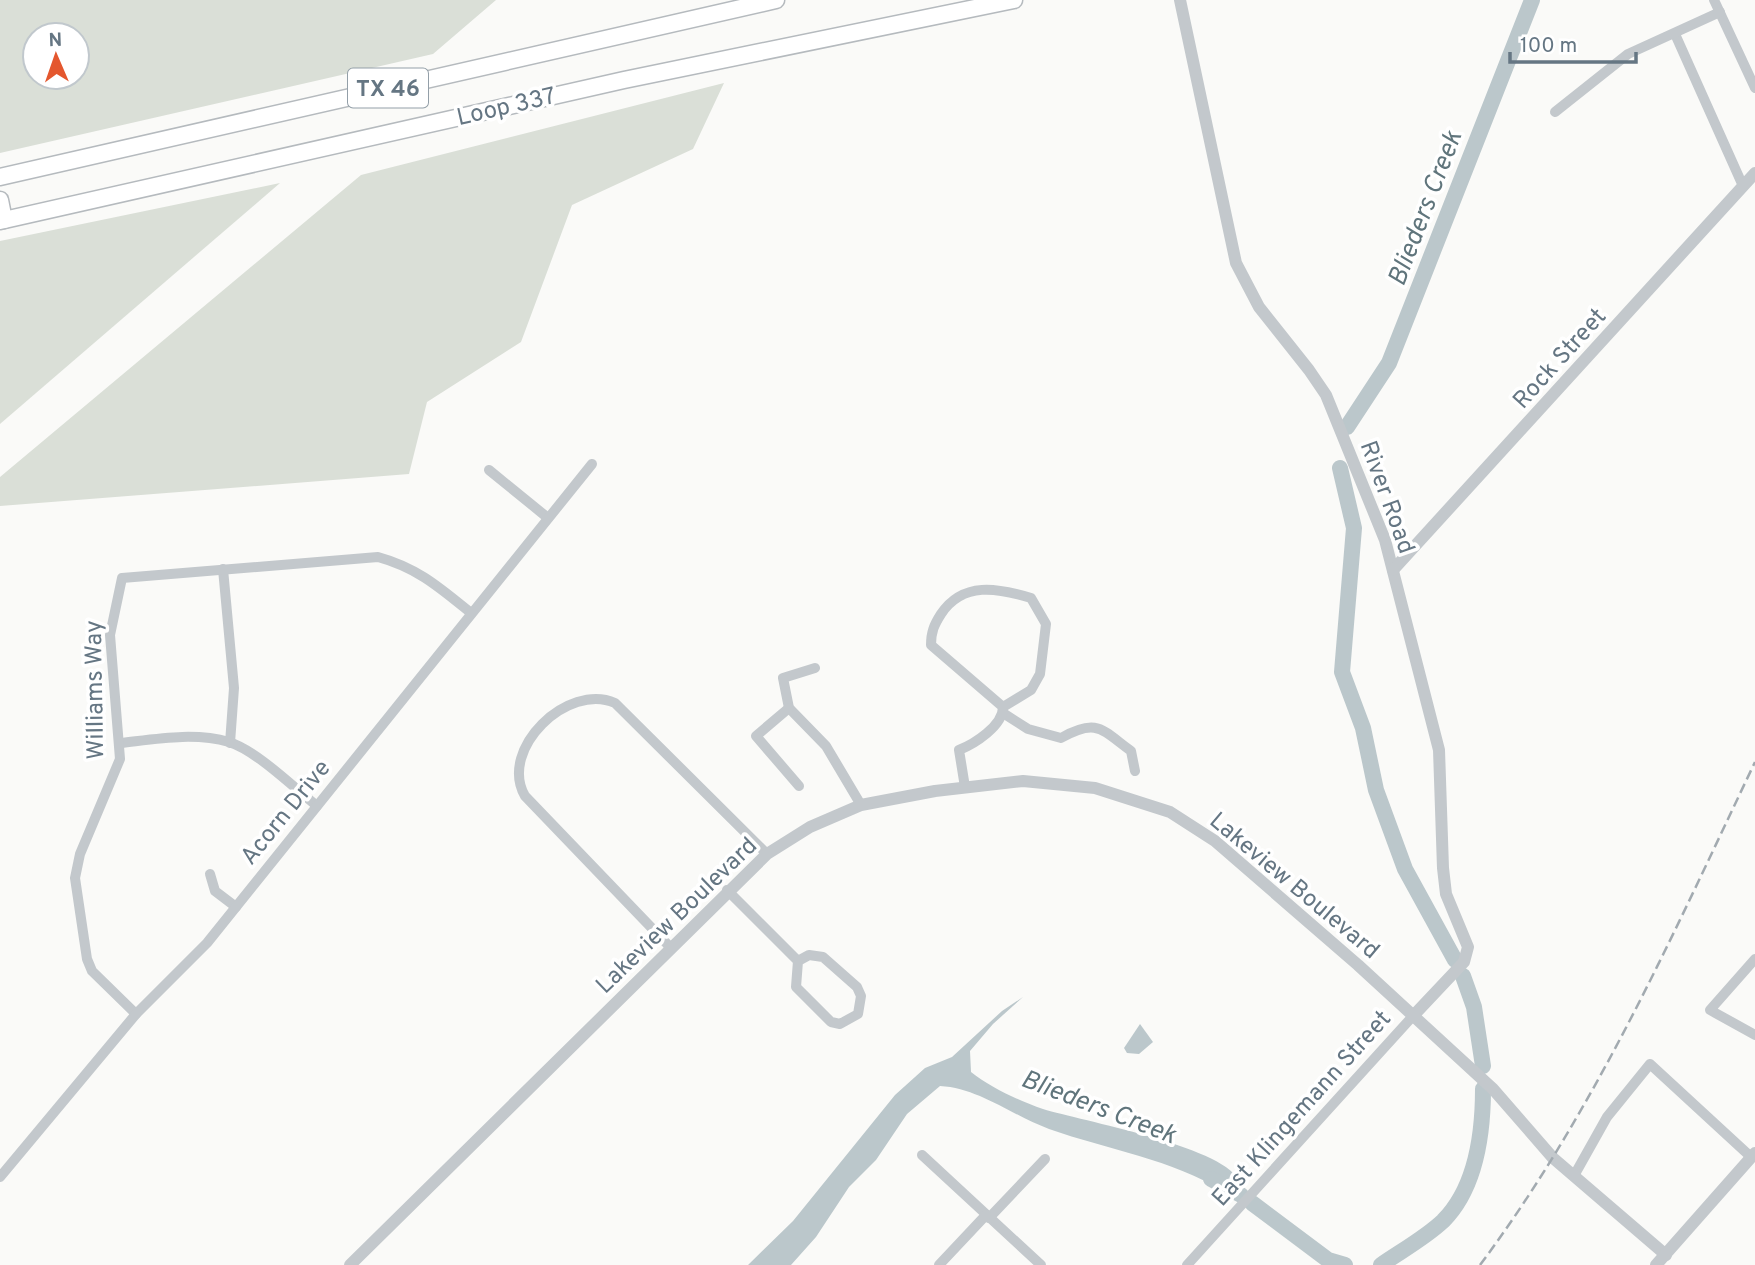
<svg xmlns="http://www.w3.org/2000/svg" width="1755" height="1265" font-family="Overpass,sans-serif">
	<style>
		.green { fill: #dadfd7; fill-rule: evenodd }
		.water { fill: #bbc7cb }
		.lines { fill: none; stroke-linecap: round; stroke-linejoin: round }
		.river { stroke: #bbc7cb; stroke-width: 16 }
		.primary-casing { stroke: #b5babe; stroke-width: 19 }
		.minor { stroke: #c3c8cc; stroke-width: 10 }
		.tertiary { stroke: #c3c8cc; stroke-width: 12 }
		.primary { stroke: #fff; stroke-width: 16 }
		.rail { stroke: #a2aab0; stroke-width: 2.5; stroke-dasharray: 10 5; stroke-linecap: butt }
		.labels { text-anchor: middle; stroke-width: 7; stroke-linejoin: round; paint-order: stroke }
		.shield { fill: #fff; stroke: #939fa8; stroke-width: 2 }
		.shield-label { font-size: 23px; font-weight: bold; fill: #657683 }
		.street-label { font-size: 24px; fill: #657683; stroke: #fff }
		.water-label { font-size: 26px; font-style: italic; fill: #60757c; stroke: #fff }
	</style>
	<rect width="100%" height="100%" fill="#fafaf8"/>
	<g class="green">
		<path d="M0 0H496L433 54 0 153ZM77 35V77H35V35Z"/>
		<polygon points="724,83 693,149 572,205 521,342 427,402 409,474 0,506 0,477 361,175"/>
		<polygon points="280,183 0,424 0,241"/>
	</g>
	<g class="water">
		<path d="M1023 997 993 1024 970 1051 971 1072C990 1087 1019 1101 1043 1109 1082 1121 1220 1146 1238 1179L1225 1192C1171 1159 1109 1150 1049 1129 1013 1116 979 1088 940 1086L907 1114 876 1160 849 1187 816 1237 791 1265H748L793 1221 895 1095 925 1068 952 1057 1002 1011Z"/>
		<polygon points="1140,1024 1153,1042 1139,1054 1127,1053 1124,1048"/>
	</g>
	<g class="lines">
		<g class="river">
			<polyline points="1347,427 1389,363 1532,0"/>
			<polyline points="1340,468 1354,528 1342,672 1363,728 1376,790 1405,869 1455,960"/>
			<polyline points="1463,976 1474,1007 1483,1066"/>
			<polyline points="1211,1179 1241,1195"/>
			<polyline points="1252,1203 1328,1260 1345,1265"/>
			<path d="M1381 1265C1401 1251 1425 1238 1443 1221 1476 1188 1483 1132 1483 1089"/>
		</g>
		<defs>
			<g id="primary">
				<polyline points="0,177 776,0"/>
				<polyline points="0,200 4,220"/>
				<polyline points="0,221 624,80 1014,0"/>
			</g>
		</defs>
		<use href="#primary" class="primary-casing"/>
		<g class="minor">
			<polyline points="1714,0 1755,88"/>
			<polyline points="1675,34 1743,186"/>
			<polyline points="1555,112 1628,54 1720,12"/>
			<polyline points="489,470 548,518"/>
			<polyline points="223,569 234,688 230,743"/>
			<polyline points="815,668 783,678 789,708 826,746 861,805"/>
			<polyline points="789,708 756,736 799,786"/>
			<path d="M1003 713 1028 729 1061 738C1097 718 1101 729 1131 751L1135 771"/>
			<path d="M121 743C156 739 194 732 229 742 257 751 293 787 317 806"/>
			<path d="M965 787 959 750C974 744 1003 726 1003 707L931 645C931 632 934 625 941 614 963 581 998 588 1031 598L1046 624 1040 674 1031 690 1003 707"/>
			<polyline points="210,874 215,891 236,907"/>
			<polyline points="727,890 798,961 796,987 831,1022 840,1024 858,1014 861,996 857,987 823,957 809,955 798,961"/>
			<path d="M670 947 525 796C498 749 568 682 615 703L767 854"/>
			<polyline points="1755,959 1710,1010 1755,1035"/>
			<path d="M136 1014 92 971 87 959 75 878 80 854 120 759 110 635 122 578 378 557C418 568 440 588 471 613"/>
			<polyline points="922,1155 1041,1265"/>
			<polyline points="1575,1174 1607,1117 1650,1064 1751,1157"/>
			<polyline points="0,1177 136,1014 207,943 592,464"/>
			<polyline points="989,1218 1045,1159"/>
			<polyline points="939,1265 986,1215"/>
			<polyline points="1187,1265 1413,1016"/>
		</g>
		<g class="tertiary">
			<polyline points="1180,0 1236,263 1259,307 1309,370 1326,395 1385,540 1439,750 1443,868 1446,894 1468,947 1464,962 1413,1016"/>
			<polyline points="1393,570 1755,173"/>
			<polyline points="350,1265 767,854 810,827 861,805 935,791 1023,781 1095,788 1170,812 1215,841 1358,965 1493,1089 1553,1158 1666,1255"/>
			<polyline points="1656,1265 1755,1153"/>
		</g>
		<use href="#primary" class="primary"/>
		<path class="rail" d="M1480 1265C1595 1111 1673 934 1755 762"/>
	</g>
	<g class="labels">
		<rect class="shield" x="348" y="68.5" width="80" height="39" rx="5"/>
		<g class="shield-label">
			<text x="388" y="96">TX 46</text>
		</g>
		<g class="street-label">
			<text transform="translate(506 106) rotate(-13)" y="8">Loop 337</text>
			<text transform="translate(1559 358) rotate(-48)" y="8">Rock Street</text>
			<text transform="translate(1388 497) rotate(70)" y="8">River Road</text>
			<text transform="translate(94 690) rotate(-91)" y="8">Williams Way</text>
			<text transform="translate(285 812) rotate(-51)" y="8">Acorn Drive</text>
			<text transform="translate(1295 885) rotate(40)" y="8">Lakeview Boulevard</text>
			<text transform="translate(676 915) rotate(-44)" y="8">Lakeview Boulevard</text>
			<text transform="translate(1301 1108) rotate(-48)" y="8">East Klingemann Street</text>
		</g>
		<g class="water-label">
			<text transform="translate(1424 208) rotate(-69)" y="9">Blieders Creek</text>
			<text transform="translate(1099 1106) rotate(21)" y="9">Blieders Creek</text>
		</g>
	</g>
	<g transform="translate(56 56) rotate(358)"><circle r="33" fill="#ffffff" stroke="#c1c8cd" stroke-width="2"/>
	<path d="M0-5L12 26L0 18L-12 26Z" fill="#e4572e"/>
	<text y="-10" font-size="19" font-weight="bold" text-anchor="middle" fill="#657683">N</text>
	</g>
	<path d="M1510 52v10h126v-10" fill="none" stroke="#657683" stroke-width="3.5"/>
	<text x="1520" y="52" font-size="21" fill="#657683" stroke="#ffffff" stroke-width="5" paint-order="stroke">100 m</text>
</svg>
